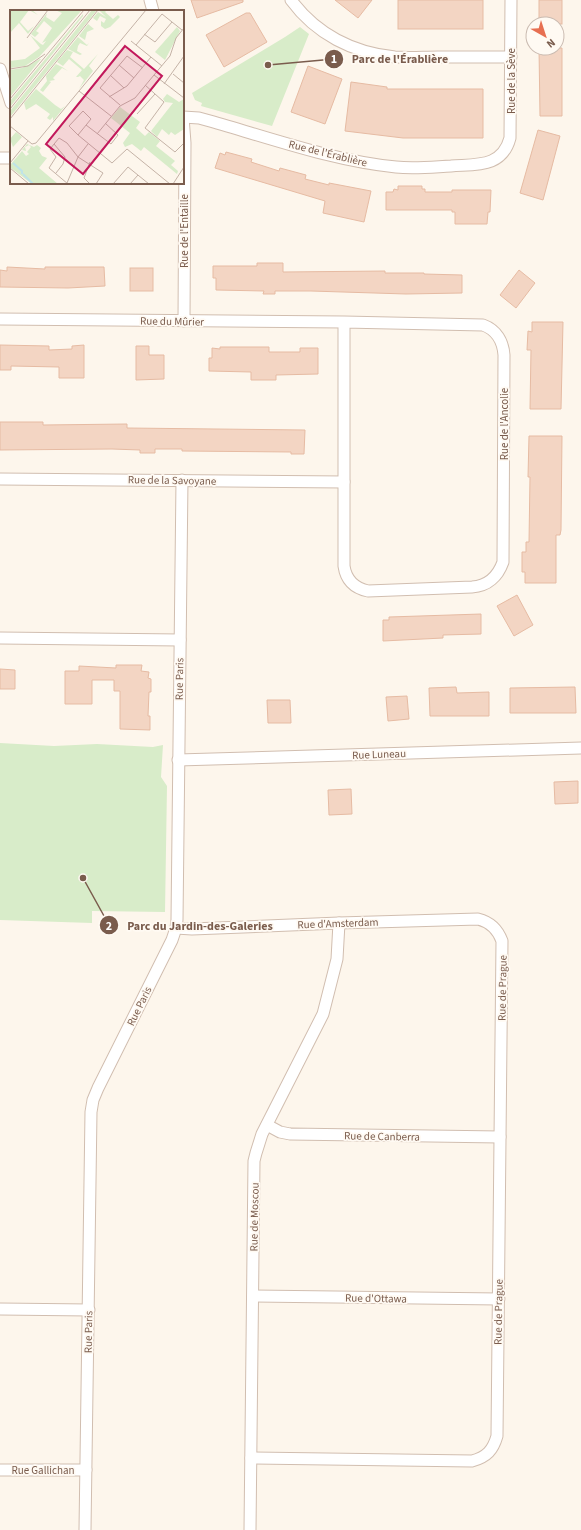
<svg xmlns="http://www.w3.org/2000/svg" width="581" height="1530" font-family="'Source Sans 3',sans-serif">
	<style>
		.green { fill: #d8ecc9 }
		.building { fill: #f3d5c3; stroke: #e6bba3 }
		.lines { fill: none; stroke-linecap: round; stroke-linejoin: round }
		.street-casing { stroke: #d1beb0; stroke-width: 13 }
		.street { stroke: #fff; stroke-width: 11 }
		.labels { text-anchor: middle; stroke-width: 3.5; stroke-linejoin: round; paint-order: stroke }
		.street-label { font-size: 11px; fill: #7a5c4d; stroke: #fffaf3 }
		.inset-river { fill: none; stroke: #bfe3e8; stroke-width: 2 }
		.inset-road { fill: none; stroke: #c5b3a7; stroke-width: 1 }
		.view { fill: #c2185b; fill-opacity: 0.15; stroke: #c2185b; stroke-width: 2 }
		.inset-edge { fill: none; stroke: #7a5c4d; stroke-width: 2 }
		.leader { fill: none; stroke: #7a5c4d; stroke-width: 1.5 }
		.callout-dot { fill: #7a5c4d; stroke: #fffaf3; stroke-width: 1.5 }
		.mark-label { font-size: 12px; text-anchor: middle; font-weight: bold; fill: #fff }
		.callout-label { font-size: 12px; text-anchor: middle; font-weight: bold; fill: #7a5c4d; stroke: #fffaf3; stroke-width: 3.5; stroke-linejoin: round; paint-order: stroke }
	</style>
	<rect width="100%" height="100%" fill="#fdf6ec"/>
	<g class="green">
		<polygon points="300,27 309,34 272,126 201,106 202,103 195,100 192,93 285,37"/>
		<polygon points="0,743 54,746 97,744 153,747 163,745 161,777 167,786 165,912 92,911 92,923 0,920"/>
	</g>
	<g class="building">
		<polygon points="191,0 243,0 243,2 197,18"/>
		<polygon points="335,0 372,0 358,18"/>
		<rect x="398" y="0" width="85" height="29"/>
		<rect x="539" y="0" width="23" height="24"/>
		<polygon points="246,13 250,13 267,42 224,67 206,35"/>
		<polygon points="539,48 562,48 562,116 540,116"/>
		<polygon points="308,66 342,79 325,124 291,112"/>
		<polygon points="351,82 387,87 387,89 483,89 483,138 403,138 345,131"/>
		<polygon points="538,130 560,136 543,200 520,193"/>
		<polygon points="226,152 252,159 251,162 279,171 280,168 306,175 305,179 329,185 329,183 371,191 364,222 323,213 325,201 215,168 220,153 225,155"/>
		<polygon points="398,186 422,186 422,189 425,189 425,192 452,192 452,190 491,190 490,212 488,212 487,224 455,224 455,212 452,212 452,210 386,210 386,192 393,192 394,189 398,190"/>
		<polygon points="257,263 283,263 283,272 385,271 385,273 424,273 424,274 462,275 462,293 406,294 311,291 275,291 275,294 263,294 264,291 216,290 216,278 213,278 213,266 257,266"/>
		<polygon points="7,267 45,269 45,267 104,267 105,286 68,288 0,287 0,270 7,271"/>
		<rect x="130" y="268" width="23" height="23"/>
		<polygon points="519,270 535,283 516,308 500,295"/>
		<polygon points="532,322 563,322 561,409 530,409 531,350 527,350 528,331 532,332"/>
		<polygon points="0,345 49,346 49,350 72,349 72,346 84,345 84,378 59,378 59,367 11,366 11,370 0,370"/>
		<polygon points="136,346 149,346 149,355 164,355 164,379 136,380"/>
		<polygon points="220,347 269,347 269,352 300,352 300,348 318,348 318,374 276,375 276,380 251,380 251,372 209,371 209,358 212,358 212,348 220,349"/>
		<polygon points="0,422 43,422 43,425 127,424 127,428 305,430 304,454 291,454 291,452 182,451 182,449 155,449 155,453 140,453 140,450 112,449 0,450"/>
		<polygon points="529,436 562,436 561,530 560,535 556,535 556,583 525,583 525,572 522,572 522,552 526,552 526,542 529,542 530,477 528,477"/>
		<polygon points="517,595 533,625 514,636 497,606"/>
		<polygon points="481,614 481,634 443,635 443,638 383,641 383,620 389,620 389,617"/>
		<polygon points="116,665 142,665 141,671 149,672 148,678 151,679 151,692 149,692 148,716 150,716 150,730 120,729 120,691 114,691 114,680 92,680 92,704 65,704 65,671 79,671 79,666 116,668"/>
		<polygon points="0,669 15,670 15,689 0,689"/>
		<polygon points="456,687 457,693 489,692 489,716 430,716 429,688"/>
		<polygon points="575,687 576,713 510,713 510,688"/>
		<polygon points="407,696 409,719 388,721 386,697"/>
		<polygon points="267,700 290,700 291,723 268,723"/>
		<polygon points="578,781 578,803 555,804 554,782"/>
		<polygon points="351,789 352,814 329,815 328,790"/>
	</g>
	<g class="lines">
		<defs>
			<g id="street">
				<polyline points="150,0 153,11"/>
				<path d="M291 0C316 34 353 53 395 57 409 58 423 57 438 57 462 57 487 57 511 57"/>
				<polyline points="0,69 11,103"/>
				<path d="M183 117 199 118 210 121C270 138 334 161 396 167 414 169 432 167 451 166 476 164 502 168 510 138L511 0"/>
				<polyline points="183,117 185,143 184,321"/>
				<polyline points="0,158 11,158"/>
				<path d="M0 319 344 322 483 325C497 330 503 342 504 355L503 562C498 576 488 586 472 587L368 591C354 588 346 580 344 566V322"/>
				<polyline points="0,479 344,482"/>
				<polyline points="0,638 180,640"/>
				<polyline points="178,760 581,748"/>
				<path d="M176 928 192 929 339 923 478 919C490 922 498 930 502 941L497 1436C493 1450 487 1457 472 1461L251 1458"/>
				<polyline points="267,1125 280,1132 290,1134 500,1137"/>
				<polyline points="253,1296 499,1299"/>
				<polyline points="0,1309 89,1310"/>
				<polyline points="0,1470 86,1470"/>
				<polyline points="85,1530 91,1112 93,1100 98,1088 172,940 176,928 177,920 182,480"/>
				<polyline points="250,1530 254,1161 256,1153 262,1134 323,1014 337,959 339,923"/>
			</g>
		</defs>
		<use href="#street" class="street-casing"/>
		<use href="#street" class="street"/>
	</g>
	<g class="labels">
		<g class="street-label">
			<text transform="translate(511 81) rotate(-90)" y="4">Rue de la Sève</text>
			<text transform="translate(328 153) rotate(14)" y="4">Rue de l'Érablière</text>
			<text transform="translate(184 231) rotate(-90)" y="4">Rue de l'Entaille</text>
			<text transform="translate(172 321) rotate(1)" y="4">Rue du Mûrier</text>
			<text transform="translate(504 424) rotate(-90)" y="4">Rue de l'Ancolie</text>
			<text transform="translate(172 480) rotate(1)" y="4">Rue de la Savoyane</text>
			<text transform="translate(179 679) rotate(-89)" y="4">Rue Paris</text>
			<text transform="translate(379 754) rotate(-2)" y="4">Rue Luneau</text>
			<text transform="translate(338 923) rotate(-2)" y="4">Rue d'Amsterdam</text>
			<text transform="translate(502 988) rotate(-89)" y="4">Rue de Prague</text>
			<text transform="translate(139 1006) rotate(-64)" y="4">Rue Paris</text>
			<text transform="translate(382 1136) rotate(1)" y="4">Rue de Canberra</text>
			<text transform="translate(254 1217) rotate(-89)" y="4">Rue de Moscou</text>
			<text transform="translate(376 1298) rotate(1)" y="4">Rue d'Ottawa</text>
			<text transform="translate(498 1312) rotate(-89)" y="4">Rue de Prague</text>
			<text transform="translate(88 1332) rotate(-89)" y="4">Rue Paris</text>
			<text x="43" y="1474">Rue Gallichan</text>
		</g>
	</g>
	<g transform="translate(10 10)">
		<rect width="174" height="174" fill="#fdf6ec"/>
		<path d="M0 0H22L28 5 19 0 10 12 18 21 24 16 18 24 9 13 0 23ZM45 0H72L29 47 15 56 0 58V51L15 49 30 38 20 25 31 34 33 35 36 31 32 33 42 18 34 11 26 21 29 23 25 27 21 24 37 3 36 7 44 12 52 3ZM82 0H87L0 107V101ZM89 0H97L95 2 103 9 108 5 110 7 100 17 95 19 91 16V11L94 13 96 9 90 6 87 11 83 8 88 2 96 7ZM73 4V6L0 97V91ZM78 14 84 19 77 22 75 30 69 26ZM167 17 170 21 155 50 145 42ZM68 27 77 35 79 33 77 36 70 33 68 36 67 41 72 44 70 45 58 39ZM57 40 63 42 60 47 74 59 88 44 79 56 83 61 69 79 74 70 70 66 68 67H66L72 60 59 49 53 56 47 52ZM30 49H31L0 87V60L12 58ZM46 54 52 57 58 61 52 58 43 68 45 70 39 71 41 72 33 82 30 80 37 71 36 66ZM26 79 45 95 51 99 55 96 43 111V107L40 110 37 108 40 104 26 94 16 100 14 93ZM157 84 169 92 174 89V119L165 125 161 122 159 125 152 119 147 127 141 121 163 93 155 92 153 89ZM110 97 130 112 126 118 135 126 139 122 150 131 146 136 165 151 161 155 168 161 167 164 134 137 131 141 122 134 115 137 113 133 120 123 101 108ZM6 122 12 127 3 137 0 129ZM17 134 24 137 27 135 31 138 29 141 32 146 37 148 29 158 48 174H22L1 158V154L12 141 16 146 19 144 17 142 21 137 19 135 15 137 16 141 12 140Z" fill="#d8ecc9"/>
		<path class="inset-river" d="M3 153 12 161V164M13 164 23 174"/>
		<path class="inset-road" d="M134 24 145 32 162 12M17 28 38 0M121 31 152 56M126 35 152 4 172 20M109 55 124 68M0 59 18 56 35 44M163 64 174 73M100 65 114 78M144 65 174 88M154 74 174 46M135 75 154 92 135 118 165 142 174 133M69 81 101 106M99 87 117 76 141 47M0 89 74 0M110 95 90 78 117 46 133 58M0 99 80 0M127 104 145 84M0 109 88 0M76 115 101 134 108 125 95 113M0 116 22 134 26 133 136 0M87 124 110 96 125 88 144 65 160 46 166 28 174 18M68 125 81 109 73 101 59 116 68 125 102 153 117 139 160 174M44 134 55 147 53 154 46 163M0 153 18 131M0 158 19 174M57 173 68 147 78 134M58 174 39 158 46 147 40 139 49 128 57 133 68 147 93 163 86 174M80 174 74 168 80 152M103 174 118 157 139 174M120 174 128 165M163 174 174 157"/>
		<path class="view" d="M115 36 152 66 73 164 36 134Z"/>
		<rect width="174" height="174" class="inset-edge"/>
	</g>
	<path class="leader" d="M268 65L334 59M83 878L109 925"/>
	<g class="callout-dot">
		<circle cx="268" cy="65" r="4"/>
		<circle cx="83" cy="878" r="4"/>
		<circle cx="334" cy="59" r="10"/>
		<circle cx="109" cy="925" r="10"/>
	</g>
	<g class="mark-label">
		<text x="334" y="63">1</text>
		<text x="109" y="930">2</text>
	</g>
	<g class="callout-label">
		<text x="400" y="63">Parc de l'Érablière</text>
		<text x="200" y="930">Parc du Jardin-des-Galeries</text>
	</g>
	<g transform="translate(545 36) rotate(141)"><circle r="19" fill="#fffaf3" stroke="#cabbb1"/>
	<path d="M0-3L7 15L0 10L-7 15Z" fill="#e76f51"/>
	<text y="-6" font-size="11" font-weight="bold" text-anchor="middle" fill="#7a5c4d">N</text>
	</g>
</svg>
